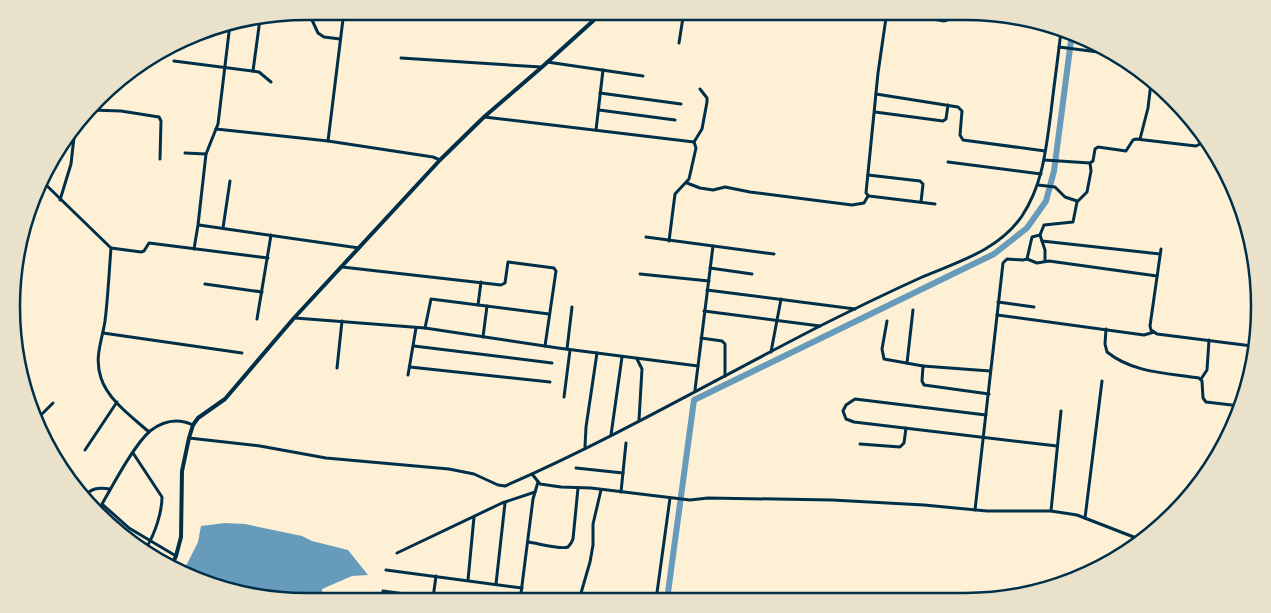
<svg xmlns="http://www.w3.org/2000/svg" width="1271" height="613" font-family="'Source Sans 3',sans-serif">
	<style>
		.water { fill: #669bbc }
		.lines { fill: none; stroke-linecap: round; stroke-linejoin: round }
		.canal { stroke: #669bbc; stroke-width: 6 }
		.minor { stroke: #003049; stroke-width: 3 }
		.tertiary { stroke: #003049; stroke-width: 4 }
		.rim { fill: none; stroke: #003049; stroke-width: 2.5 }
	</style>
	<rect width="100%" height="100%" fill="#fdf0d5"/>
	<polygon class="water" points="225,523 245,524 302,536 312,541 348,550 368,575 352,576 322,589 323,602 306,602 193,579 183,572 198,542 201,526"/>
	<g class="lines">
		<polyline class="canal" points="667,600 694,400 994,254 1027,228 1046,201 1054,171 1072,33"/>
		<g class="minor">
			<polyline points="887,11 878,73 866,193 869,196 935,204"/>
			<polyline points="931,11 931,16 933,19 944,21 950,19 952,11"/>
			<polyline points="284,15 307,17 312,20 318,33 324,37 340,39"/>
			<polyline points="492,15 492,11"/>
			<polyline points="679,43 684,11"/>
			<polyline points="1059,47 1106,53"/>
			<polyline points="401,58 541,67"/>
			<polyline points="174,61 259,72 271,82"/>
			<polyline points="547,62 643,76"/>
			<polyline points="253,71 260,19"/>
			<polyline points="600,93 681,104"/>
			<polyline points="876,94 958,107 962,111 960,135 963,140 1045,151"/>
			<polyline points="91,110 121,111 159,117 161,121 160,159"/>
			<polyline points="599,110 675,120"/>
			<polyline points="875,112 943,121 946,119 948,105"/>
			<polyline points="484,117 694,142 696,148 689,179 675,194 669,241"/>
			<polyline points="216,129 328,141 433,157 440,160"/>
			<polyline points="596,130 603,70"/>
			<polyline points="1140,139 1148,108 1151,83"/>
			<polyline points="328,141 344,11"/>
			<polyline points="694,142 702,129 707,102 707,98 700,89"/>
			<polyline points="185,153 206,154"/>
			<polyline points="1044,160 1090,163 1093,161 1095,149 1098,147 1126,151 1133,140 1136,139 1196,146 1200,144 1202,140"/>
			<polyline points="948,162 1041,174"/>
			<polyline points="868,175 920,181 923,184 921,202"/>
			<path d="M44 183 111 248C109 273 108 297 105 321 102 341 94 357 101 378 108 400 132 417 149 432"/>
			<polyline points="687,183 700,188 713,190 725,187 750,192 852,205 864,203 868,196"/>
			<polyline points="1038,185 1055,187 1065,197 1077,201"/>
			<polyline points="60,200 71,164 75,128"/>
			<polyline points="199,225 359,248"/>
			<polyline points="223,228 230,181"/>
			<polyline points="1040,235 1045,250 1045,261"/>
			<polyline points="646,237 774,254"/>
			<polyline points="1042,241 1160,254"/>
			<polyline points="111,248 141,252 144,251 149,243 268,258"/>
			<polyline points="194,249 198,225 206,154 218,124 230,24"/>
			<polyline points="1161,249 1150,326 1151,330 1157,334 1252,346"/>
			<polyline points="1027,259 1037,263 1049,261 1157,276"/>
			<polyline points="342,267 501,285 505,283 508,262 554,268 556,271 545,346"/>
			<polyline points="710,268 752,274"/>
			<polyline points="640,274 709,281"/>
			<polyline points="205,284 262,292"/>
			<polyline points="707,290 855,309"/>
			<polyline points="998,302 1034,307"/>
			<polyline points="478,305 481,282"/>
			<polyline points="704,311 820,326"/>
			<polyline points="997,315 1144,335 1154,332"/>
			<polyline points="295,318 425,328 558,348 698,366"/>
			<polyline points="257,319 271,235"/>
			<polyline points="887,321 882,349 884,359 923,366"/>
			<polyline points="425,328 431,299 549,314"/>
			<path d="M1106 329 1105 344 1107 352C1133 373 1167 373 1199 378L1202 381 1203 398 1206 402 1240 406"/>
			<polyline points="103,333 242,353"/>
			<polyline points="483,337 487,306"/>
			<polyline points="701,338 722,341 725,344 725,376"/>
			<polyline points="414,346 552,363"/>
			<polyline points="567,349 572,307"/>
			<polyline points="771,352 781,299"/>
			<polyline points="637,359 642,369 639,420"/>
			<polyline points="907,363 913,310"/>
			<polyline points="410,367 550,382"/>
			<polyline points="337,368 342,321"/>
			<polyline points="408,375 416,328"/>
			<polyline points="1201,379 1207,370 1209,340"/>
			<polyline points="695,390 713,246"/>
			<polyline points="989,394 924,385 922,381 923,366 990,371"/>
			<polyline points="564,397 570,350"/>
			<polyline points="986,415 855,399 846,405 843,411 846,419 854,422 1057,446"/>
			<polyline points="36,420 53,403"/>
			<polyline points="611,435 622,357"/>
			<path d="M189 438 260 446 326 458 449 469 474 474 498 485 505 486C613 439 716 379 822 325 854 309 887 293 920 278 957 262 998 251 1022 216 1043 184 1046 149 1051 112 1054 85 1058 58 1061 31"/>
			<polyline points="860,444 900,447 904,443 906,428"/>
			<polyline points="585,447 586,427 597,353"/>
			<polyline points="85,450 117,402"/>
			<path d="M133 453 162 497C162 512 155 534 146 548"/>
			<polyline points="576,468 623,473"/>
			<polyline points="532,474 540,484 561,487 591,488 690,500 708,498 832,500 924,505 987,511 1051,511 1077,515 1144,541"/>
			<polyline points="621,492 626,443"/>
			<path d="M84 496C92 488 99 487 110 489"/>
			<polyline points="975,510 1003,263 1007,259 1023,260 1027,259 1032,237 1040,235 1044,225 1073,222 1077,202 1087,192 1091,171 1090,163"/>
			<polyline points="1051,511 1061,411"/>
			<polyline points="1085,518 1102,381"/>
			<path d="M528 542C537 543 561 550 568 547 570 545 572 542 573 539L578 488"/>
			<polyline points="397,553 502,503 535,492"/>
			<path d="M176 556 129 528 102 504C113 485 134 445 150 431 163 421 178 418 193 425"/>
			<polyline points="386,570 522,588"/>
			<polyline points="468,580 474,517"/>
			<polyline points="496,584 505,503"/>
			<polyline points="383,591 456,601"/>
			<polyline points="581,593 590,562 593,545 593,524 601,490"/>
			<polyline points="433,598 436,576"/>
			<polyline points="656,600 670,498"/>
			<polyline points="520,601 533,499 538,482"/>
		</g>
		<polyline class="tertiary" points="172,565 176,556 181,537 182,471 189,438 193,425 198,418 225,399 294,318 440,160 484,117 542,67 604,11"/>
	</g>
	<path d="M0 0H1271V613H0ZM306 20H965A286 286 0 0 1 1251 306V307A286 286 0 0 1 965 593H306A286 286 0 0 1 20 307V306A286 286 0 0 1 306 20Z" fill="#e9e1ca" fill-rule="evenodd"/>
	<path class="rim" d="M306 20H965A286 286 0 0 1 1251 306V307A286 286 0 0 1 965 593H306A286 286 0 0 1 20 307V306A286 286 0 0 1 306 20Z"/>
</svg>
